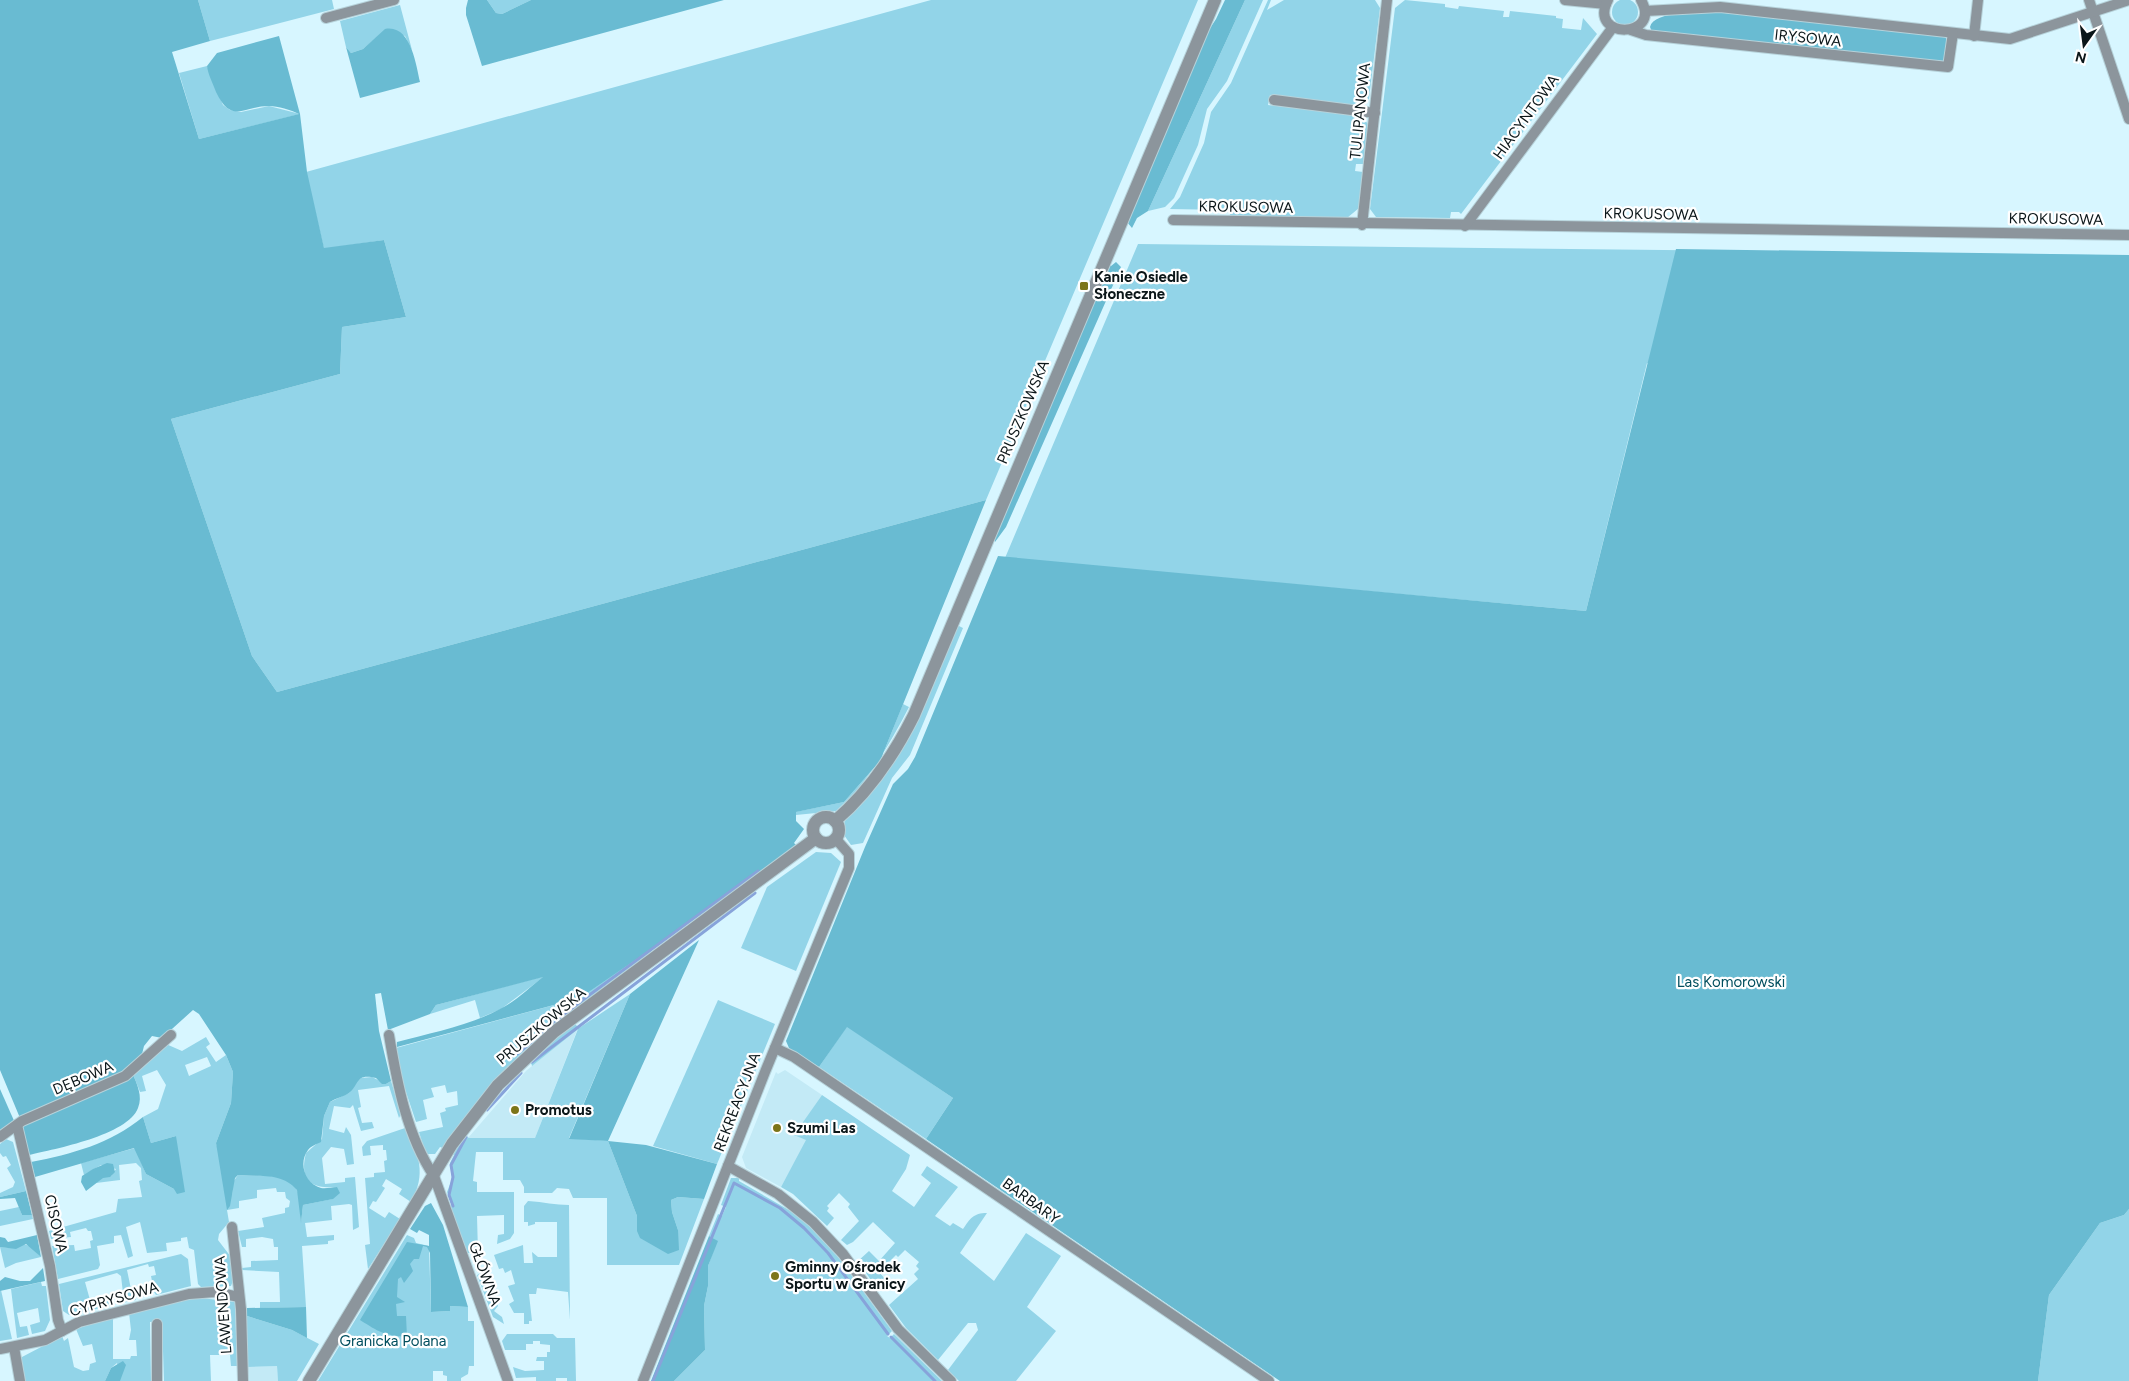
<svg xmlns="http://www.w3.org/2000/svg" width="2129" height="1381" font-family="Figtree,sans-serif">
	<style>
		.built { fill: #c3eaf6 }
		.green { fill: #92d4e8; fill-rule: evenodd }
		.forest { fill: #69bbd2 }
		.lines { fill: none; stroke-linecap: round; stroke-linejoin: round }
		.stream { stroke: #87a3da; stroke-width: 3 }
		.minor-casing { stroke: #b6d2da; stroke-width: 12 }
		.tertiary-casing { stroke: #b6d2da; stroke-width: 14 }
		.minor { stroke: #8c959c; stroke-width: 10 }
		.tertiary { stroke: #8c959c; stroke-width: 12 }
		.poi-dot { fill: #7d7519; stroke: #fff; stroke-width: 2 }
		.labels { text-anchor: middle; stroke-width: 4.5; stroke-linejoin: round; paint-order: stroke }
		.street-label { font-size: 15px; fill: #0b1619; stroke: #fff }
		.poi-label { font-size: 15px; font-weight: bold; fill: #0b1619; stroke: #fff; text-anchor: start }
		.park-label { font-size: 15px; fill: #014e5e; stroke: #fff }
	</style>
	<rect width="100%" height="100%" fill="#d7f6ff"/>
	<g class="built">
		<polygon points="578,1028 535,1138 468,1138 526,1071"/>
		<polygon points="785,1070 822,1095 795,1135 807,1140 781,1187 746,1168 742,1157 776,1072 778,1074"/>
		<polygon points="277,1366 278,1381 247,1381 247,1367"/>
	</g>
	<g class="green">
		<circle cx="1625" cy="12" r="13"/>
		<polygon points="198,0 332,0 334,9 210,41"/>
		<polygon points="487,0 531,0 502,14 496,13"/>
		<polygon points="931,0 1198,0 986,500 277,692 252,656 171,419 340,374 342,327 406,317 384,240 324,249 306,172"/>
		<polygon points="1245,0 1263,0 1227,81 1207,109 1198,145 1174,198 1165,207 1148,211"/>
		<polygon points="1268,0 1271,0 1267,10 1284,0 1375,0 1380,8 1369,99 1360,106 1270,95 1268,105 1360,115 1368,124 1363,164 1356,164 1355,171 1363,172 1359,208 1347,218 1233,217 1225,210 1170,209 1180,197 1204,143 1211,112 1231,83"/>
		<polygon points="1405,0 1445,4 1445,7 1458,9 1459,6 1504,11 1503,17 1509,17 1510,11 1556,16 1556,18 1563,19 1562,28 1581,30 1583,18 1597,34 1461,214 1459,212 1451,212 1450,218 1376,217 1370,209 1395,8"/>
		<polygon points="400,5 412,50 405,36 385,30 363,49 351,53 346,47 340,21"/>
		<polygon points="207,66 223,105 230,110 241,112 269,106 300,114 199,139 179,73"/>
		<polygon points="1138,244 2097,255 2129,548 1647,363 1586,611 1005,558"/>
		<polygon points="957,625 963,628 910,755 892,778 863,843 851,845 844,835 843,826 846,819 879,783"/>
		<path d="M903 704 909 707C895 734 881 759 862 784L863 785 836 811 796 815 795 812 844 802 880 761Z"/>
		<polygon points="816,852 831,853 841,862 796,971 741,948 767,887"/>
		<polygon points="649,949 652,953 524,1051 479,1099 443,1148 440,1147 435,1154 426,1154 419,1132 443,1127 440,1113 446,1111 445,1108 458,1105 457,1091 447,1093 445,1085 431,1088 434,1097 423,1100 427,1119 416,1122 402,1080 396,1048 580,998"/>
		<polygon points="545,976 501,1009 480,1018 475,1000 430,1014 436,1005"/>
		<polygon points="630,994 569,1138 608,1141 637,1216 637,1231 678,1230 672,1212 671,1200 678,1197 704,1199 679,1265 607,1265 607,1198 573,1198 569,1189 557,1188 552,1193 524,1193 524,1187 520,1180 503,1180 503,1152 476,1152 473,1181 477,1182 477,1192 514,1192 514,1233 510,1239 497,1244 498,1235 504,1234 504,1215 477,1216 478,1253 466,1253 449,1207 452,1205 447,1192 452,1179 450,1163 454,1155 452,1154 464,1135 469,1138 535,1138 578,1029 532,1066 530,1059 574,1023 579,1028"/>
		<polygon points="718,1000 775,1024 717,1164 653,1146"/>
		<polygon points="847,1026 953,1098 926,1139 819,1067"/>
		<path d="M206 1037 210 1044 206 1047 216 1062 226 1055 233 1072 231 1103 216 1143 232 1195 233 1182 238 1175C255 1177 288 1171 297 1190 301 1198 300 1212 301 1222L303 1205 332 1199 337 1187C311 1189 299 1180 306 1153L322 1139 324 1116 330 1102 349 1093 355 1082 361 1078 372 1077 386 1084 391 1081 401 1114 399 1118 389 1086 358 1090 361 1107 358 1108 362 1123 372 1122 374 1128 361 1131 353 1105 350 1108 334 1106 329 1129 344 1133 346 1127 351 1135 354 1164 347 1165 344 1149 331 1147 322 1158 325 1184 345 1182V1178L355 1177 359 1227 353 1230 352 1205 349 1204 331 1206 332 1220 305 1223 307 1237 334 1235V1240L328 1241V1244L302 1246 306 1307 260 1308V1302H280L279 1272 242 1270V1268L251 1267V1261L278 1260V1247H274L273 1239 262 1237 246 1239V1247H242L238 1231 264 1227 262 1218 285 1213V1208L289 1207 290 1201 286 1198 285 1192H277L276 1188 257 1190V1198L239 1201V1208L227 1210 229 1222 219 1234 218 1240 231 1257 234 1278 231 1286 201 1287 198 1284 194 1250 189 1248 187 1237 181 1238V1241L166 1243 167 1251 147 1253 140 1222 126 1227 133 1256 128 1258 121 1235 114 1236V1243L97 1246 100 1265 98 1269 58 1279 52 1246 74 1245 75 1251 91 1248 90 1241 93 1240 91 1231H88L86 1228 70 1232 71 1237 51 1239 49 1231 116 1212 118 1199 142 1197 139 1181 142 1180 141 1168 136 1163 119 1165 120 1180 96 1183 103 1177 111 1176 116 1169 101 1165 84 1175 81 1163 135 1148 146 1174 174 1189 176 1136 151 1143 143 1117 158 1109 166 1085 157 1070 142 1076 146 1091 140 1092 133 1074 166 1044 182 1051ZM207 1057 211 1066 189 1076 185 1065Z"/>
		<path d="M822 1095 910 1155 906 1169 892 1191 914 1207 931 1183 921 1175 927 1166 958 1187 935 1216 950 1226 953 1223 963 1229C970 1219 973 1213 987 1213L960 1253 994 1281 1026 1233 1061 1256 1027 1307 1056 1331 1016 1381H959L948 1370 978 1330 976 1323H968L938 1360 906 1328 889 1305 918 1279 914 1274 919 1269 916 1266 919 1262 905 1250 898 1257 896 1255 879 1272 886 1280 877 1289 858 1261 869 1251 879 1261 895 1243 873 1222 853 1242 847 1245 841 1240 859 1221 848 1207 850 1204 839 1193 827 1206 829 1208 827 1211 834 1218 827 1226 793 1194 781 1187 806 1140 794 1135Z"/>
		<path d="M408 1127C418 1156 427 1173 411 1202L399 1194 402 1189 386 1179 382 1186 385 1188 376 1202 373 1201 369 1208 385 1218 389 1212 400 1219 368 1269 365 1245 370 1244 365 1178 374 1177V1173L385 1172 384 1161 387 1160 386 1150H383V1145L370 1146 371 1155 363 1156 362 1147 367 1141Z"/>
		<polygon points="6,1139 13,1142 26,1191 0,1197 0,1193 13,1187 15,1182 7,1168 11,1165 6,1156 3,1157 0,1153 0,1144"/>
		<polygon points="731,1178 739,1178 739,1181 794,1213 810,1227 839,1258 892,1331 887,1336 890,1338 894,1334 942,1381 674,1381 705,1350 704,1306 708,1286 708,1266 717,1241 709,1236 718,1214 722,1216 726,1207 721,1205"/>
		<path d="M528 1201C544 1202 555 1205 569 1205L570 1320 568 1292 537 1288 536 1294H529L532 1321H529V1324H524V1313H514L509 1304 514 1301 508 1286 515 1284 511 1270 505 1273 503 1268 499 1269 494 1255 523 1245 524 1263H533L532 1252 538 1257H557V1222H535V1224L528 1226V1222H524V1206Z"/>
		<polygon points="19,1207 22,1215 32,1215 33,1219 0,1226 0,1211"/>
		<polygon points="2129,1209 2129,1381 2038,1381 2049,1295 2100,1223 2124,1215"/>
		<polygon points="407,1235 414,1238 416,1243 429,1246 431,1312 450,1311 450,1306 468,1307 468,1321 474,1321 474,1366 469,1366 468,1374 461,1378 461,1381 447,1381 447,1376 443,1375 443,1371 433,1371 433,1381 318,1381"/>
		<polygon points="23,1244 30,1246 41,1257 16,1263 5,1268 0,1247 12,1248"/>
		<polygon points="181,1254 188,1259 191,1286 156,1295 151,1287 153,1286 151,1276 156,1275 154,1266 149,1267 148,1264 127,1270 132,1294 134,1294 136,1300 118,1304 123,1293 121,1276 117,1273 85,1282 90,1300 105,1297 108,1299 110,1306 69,1315 63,1311 59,1284"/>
		<polygon points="486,1271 498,1306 494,1311 502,1317 504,1324 493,1317 477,1275"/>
		<polygon points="41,1282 42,1286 46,1286 50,1320 45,1331 32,1334 30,1325 40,1322 38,1308 17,1313 20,1327 27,1326 29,1335 17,1338 11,1289"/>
		<polygon points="1,1290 12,1339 0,1341 0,1291"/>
		<polygon points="193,1297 235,1302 237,1366 231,1366 230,1355 210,1355 211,1381 164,1381 162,1321 150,1322 151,1381 120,1381 117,1363 111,1368 105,1381 23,1381 20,1361 22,1357 62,1336 64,1341 68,1338 74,1367 83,1371 89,1370 90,1364 96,1362 92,1344 83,1346 76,1329 113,1317 113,1359 130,1359 131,1356 137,1356 136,1340 129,1340 131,1330 129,1313"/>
		<polygon points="247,1316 292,1330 319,1344 297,1381 278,1381 277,1366 247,1367"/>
		<polygon points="507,1334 553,1334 557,1338 575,1338 576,1381 567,1381 567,1378 556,1378 556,1381 536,1381 536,1377 516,1378 513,1367 525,1371 544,1370 544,1361 536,1361 537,1357 547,1357 547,1352 550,1352 550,1345 540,1344 540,1341 533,1341 533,1344 526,1344 526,1350 505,1350 502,1341"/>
	</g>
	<g class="forest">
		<path d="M0 0H198L210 41 172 52 199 139 299 114C291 110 278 106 269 106 243 106 232 125 216 92 213 83 208 75 207 66L217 53 279 36 300 114 307 172 324 248 384 240 406 317 342 327 340 374 171 419 252 656 277 692 986 500 880 761 844 802 796 812V821L804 829 794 843 796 845 757 876 580 998 397 1047V1042C430 1033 469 1026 500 1009 516 1001 529 988 543 977L436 1005 430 1014 388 1030 381 993 375 994 379 1031 391 1081 386 1084H382L376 1078C355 1073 360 1084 349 1093 344 1097 335 1098 330 1102L324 1116 321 1142C317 1144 311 1146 308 1150 298 1163 305 1184 321 1188 326 1189 332 1187 337 1187L340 1193 333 1199 303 1205 301 1223 297 1190C282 1172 260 1177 238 1175L235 1178 230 1206 227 1210 216 1143 231 1103 233 1072 226 1055 199 1014 193 1010 162 1038 152 1036 144 1046 141 1058 129 1070 20 1118 0 1070Z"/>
		<polygon points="468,0 487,0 496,13 502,14 531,0 724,0 482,66 466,15 466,8"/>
		<polygon points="1225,0 1245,0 1148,211 1137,218 1132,228 1127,222 1205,36 1216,19"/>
		<path d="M1715 12 1938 34 1944 36 1949 42 1946 63 1652 32 1650 27C1654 10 1701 13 1715 12Z"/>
		<path d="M385 29C411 24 416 65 420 82L360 98 346 47 351 53 363 49Z"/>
		<polygon points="1676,249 2129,255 2129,1209 2124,1215 2100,1223 2049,1295 2038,1381 1280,1381 926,1139 953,1098 847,1027 819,1067 789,1048 786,1041 865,847 893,784 908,769 915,757 998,556 1586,611"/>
		<polygon points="1116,262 1121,267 1006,527 995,542 994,527 1108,265 1111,266"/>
		<polygon points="699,940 608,1141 646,1145 717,1164 704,1199 678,1197 671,1200 672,1212 678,1230 679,1250 668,1254 640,1238 637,1231 637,1216 608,1141 569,1139 630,994"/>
		<path d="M133 1074C137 1085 143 1096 138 1108 128 1135 55 1149 29 1155L23 1133V1123Z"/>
		<polygon points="0,1089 15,1123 0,1133"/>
		<path d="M143 1117 151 1143 176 1136 185 1192 177 1194 174 1189 146 1174 134 1148 35 1177 31 1162C72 1154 110 1144 143 1117Z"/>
		<polygon points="107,1163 113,1164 115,1172 110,1177 103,1178 86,1191 81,1182 82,1176 93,1169"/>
		<polygon points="26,1191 32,1215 22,1215 15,1198 0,1199 0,1197"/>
		<path d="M431 1203 443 1225 468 1307 450 1306V1311L431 1312 430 1253 427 1247 423 1246 419 1259H414L410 1264 413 1271 404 1283 401 1277 398 1279 397 1297 405 1302 396 1304 397 1316H406L407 1337C383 1335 379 1332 360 1320L407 1242 429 1246V1235L419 1230 417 1233 410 1229 425 1206Z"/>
		<polygon points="37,1235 41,1257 26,1244 16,1249 0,1247 0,1237 5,1238 8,1242"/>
		<polygon points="709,1236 718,1241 708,1266 708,1286 704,1306 705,1350 674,1381 651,1381"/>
		<polygon points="43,1268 45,1281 0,1291 0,1281 5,1277 20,1281 30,1281"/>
		<polygon points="306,1307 307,1338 292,1330 247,1316 247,1308"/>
		<polygon points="123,1361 126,1365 120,1381 105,1381 111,1368"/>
	</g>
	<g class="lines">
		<g class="stream">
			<polyline points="517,1054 584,999 758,871"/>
			<polyline points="532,1062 755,893"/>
			<polyline points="487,1110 521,1073"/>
			<polyline points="453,1206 449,1195 453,1177 451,1165 466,1137"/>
			<polyline points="891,1337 935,1381"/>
			<polyline points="653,1381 734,1183 780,1208 804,1228 828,1253 888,1334"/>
		</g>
		<defs>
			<g id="minor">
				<polyline points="1565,0 1606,4"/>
				<path d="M1608 0C1587 40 1663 39 1641 0"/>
				<polyline points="2089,0 2129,119"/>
				<polyline points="1645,11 1720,7 2010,39 2129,0"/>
				<polyline points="326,18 394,0"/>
				<polyline points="1631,30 1646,35 1948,67 1953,33"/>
				<polyline points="1974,36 1978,0"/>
				<polyline points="1274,100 1375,113"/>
				<polyline points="1173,220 2129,235"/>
				<polyline points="1362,225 1387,0"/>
				<polyline points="1465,226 1613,27"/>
				<path d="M389 1035C397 1083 407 1136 434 1176L508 1381"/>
				<polyline points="775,1048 794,1057 1269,1381"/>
				<polyline points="17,1125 50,1266 58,1320 62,1331"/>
				<polyline points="0,1137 22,1121 125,1076 171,1035"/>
				<polyline points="728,1166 778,1194 813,1222 843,1254 898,1329 951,1381"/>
				<polyline points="232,1227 241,1309 243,1381"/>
				<polyline points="157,1324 157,1381"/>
				<polyline points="14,1347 20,1381"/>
				<polyline points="0,1349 45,1340 79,1322 189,1294 215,1292 239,1297"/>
				<polyline points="643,1381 765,1072 849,868 849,854 835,838"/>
			</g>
			<g id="tertiary">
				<circle cx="826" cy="830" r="13"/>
				<path d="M835 821C869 792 894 755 914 715L1215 0"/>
				<polyline points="309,1381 452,1144 498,1085 554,1032 816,838"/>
			</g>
		</defs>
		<use href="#minor" class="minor-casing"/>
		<use href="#tertiary" class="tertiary-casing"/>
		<use href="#minor" class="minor"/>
		<use href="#tertiary" class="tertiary"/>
	</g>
	<g class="poi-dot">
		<rect x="1079" y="281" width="10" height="10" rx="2.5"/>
		<circle cx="515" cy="1110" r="5"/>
		<circle cx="777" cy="1128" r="5"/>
		<circle cx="775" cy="1276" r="5"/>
	</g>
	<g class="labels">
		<g class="street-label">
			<text transform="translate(1808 38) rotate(6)" y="5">IRYSOWA</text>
			<text transform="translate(1360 111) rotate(-84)" y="5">TULIPANOWA</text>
			<text transform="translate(1526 117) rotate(-54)" y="5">HIACYNTOWA</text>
			<text transform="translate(1246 207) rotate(1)" y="5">KROKUSOWA</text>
			<text transform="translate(1651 214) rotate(1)" y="5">KROKUSOWA</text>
			<text transform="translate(2056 219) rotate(1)" y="5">KROKUSOWA</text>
			<text transform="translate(1023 412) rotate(-67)" y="5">PRUSZKOWSKA</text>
			<text transform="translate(541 1026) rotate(-40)" y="5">PRUSZKOWSKA</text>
			<text transform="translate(83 1078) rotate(-23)" y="5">DĘBOWA</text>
			<text transform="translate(737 1102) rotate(-69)" y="5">REKREACYJNA</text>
			<text transform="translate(1031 1201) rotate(36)" y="5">BARBARY</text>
			<text transform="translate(56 1224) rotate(77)" y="5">CISOWA</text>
			<text transform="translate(485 1274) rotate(70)" y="5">GŁÓWNA</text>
			<text transform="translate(114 1299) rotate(-16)" y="5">CYPRYSOWA</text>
			<text transform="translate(223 1305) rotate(-94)" y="5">LAWENDOWA</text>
		</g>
		<g class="poi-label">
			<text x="1094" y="282">Kanie Osiedle<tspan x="1094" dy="17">Słoneczne</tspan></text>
			<text x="525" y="1115">Promotus</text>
			<text x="787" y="1133">Szumi Las</text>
			<text x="785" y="1272">Gminny Ośrodek<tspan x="785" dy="17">Sportu w Granicy</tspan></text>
		</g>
		<g class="park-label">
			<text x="1731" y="987">Las Komorowski</text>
			<text x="393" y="1346">Granicka Polana</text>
		</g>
	</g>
	<g transform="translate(2084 45) rotate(194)" stroke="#ffffff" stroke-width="4" paint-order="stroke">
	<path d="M0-4L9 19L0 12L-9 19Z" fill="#0b1619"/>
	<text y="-8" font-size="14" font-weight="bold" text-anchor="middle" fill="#0b1619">N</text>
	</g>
</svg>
